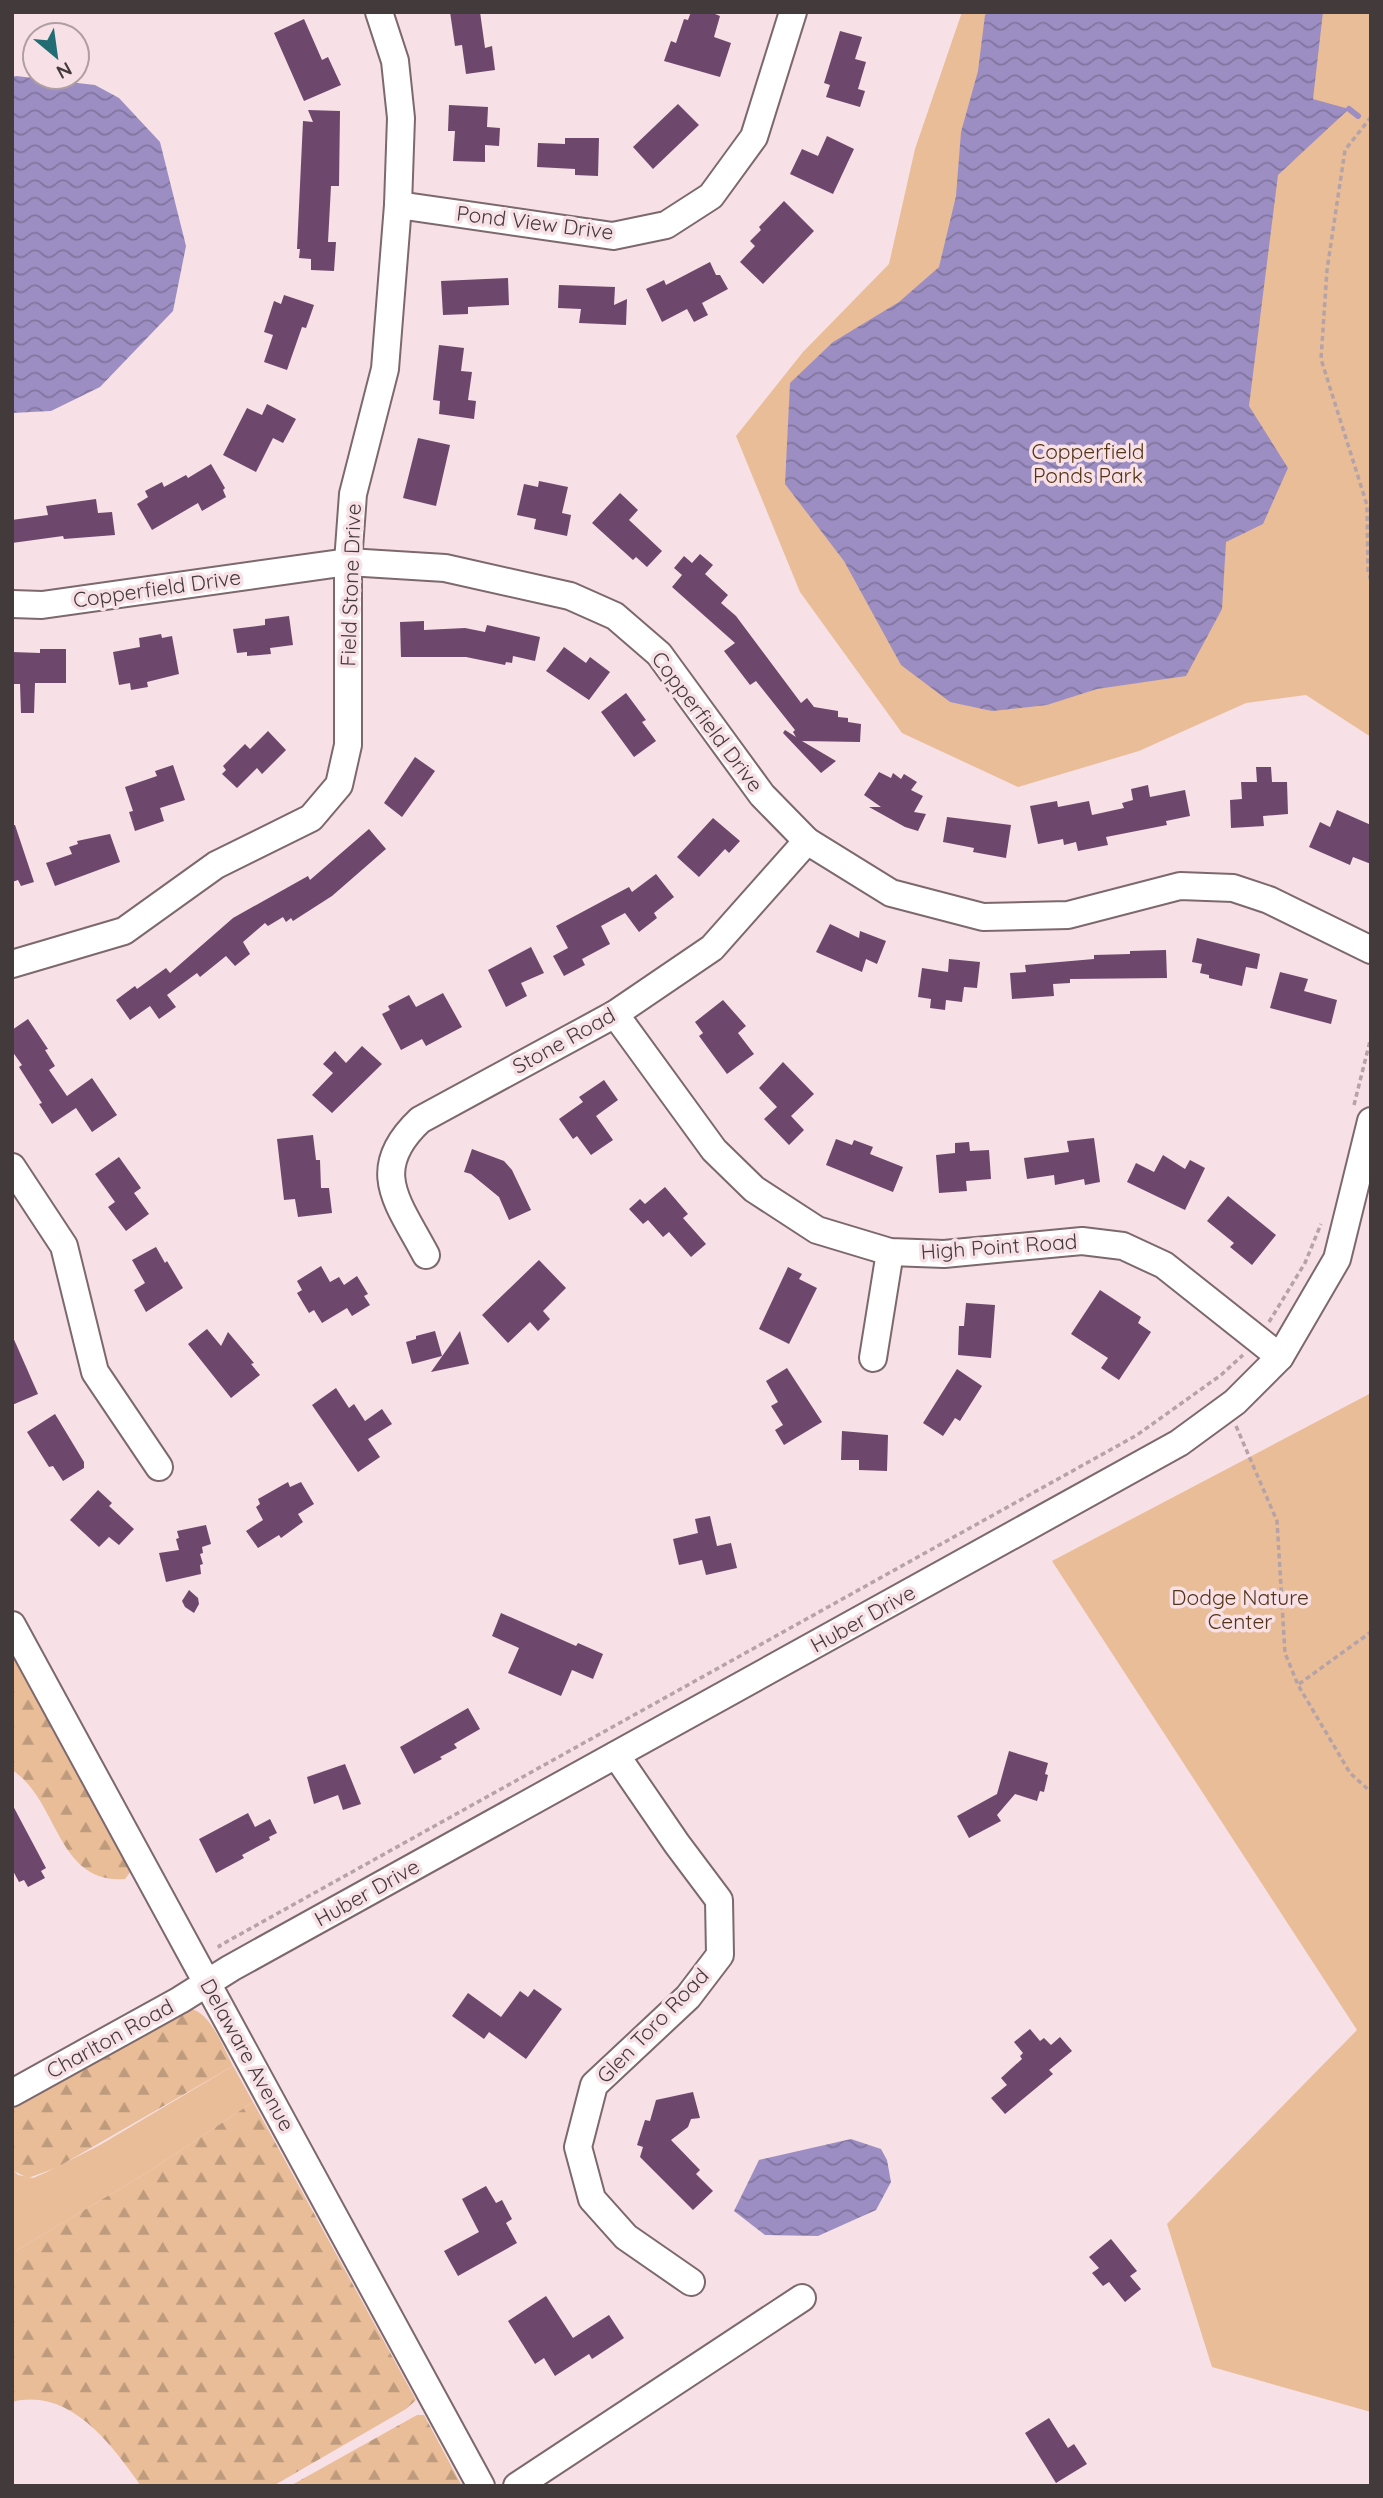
<svg xmlns="http://www.w3.org/2000/svg" width="1383" height="2498" font-family="Quicksand,sans-serif">
	<style>
		.green { fill: #e9bd98 }
		.forest { fill: url(#forest-firs) }
		.water { fill: url(#water-waves) }
		.lines { fill: none; stroke-linecap: round; stroke-linejoin: round }
		.stream { stroke: #9c8ec2; stroke-width: 6 }
		.building { fill: #6e476d }
		.minor-casing { stroke: #7c686d; stroke-width: 30 }
		.path { stroke: #b5a3a7; stroke-width: 3.5; stroke-dasharray: 5 3.5; stroke-linecap: butt }
		.minor { stroke: #fff; stroke-width: 26 }
		.labels { text-anchor: middle; stroke-width: 7; stroke-linejoin: round; paint-order: stroke }
		.street-label { font-size: 21px; fill: #433a3c; stroke: #f7e0e6 }
		.park-label { font-size: 21px; fill: #533315; stroke: #f7e0e6 }
	</style>
	<defs>
		<pattern id="forest-firs" width="22" height="20" patternUnits="userSpaceOnUse" patternTransform="scale(1.75)"><rect width="22" height="20" fill="#e9bd98"/><path d="M5 1l3.5 6h-7zM16 11l3.5 6h-7z" fill="#be9b7d"/></pattern>
		<pattern id="water-waves" width="16" height="10" patternUnits="userSpaceOnUse" patternTransform="scale(1.75)"><rect width="16" height="10" fill="#9c8ec2"/><path d="M0 5q4-4 8 0t8 0" fill="none" stroke="#81759f"/></pattern>
	</defs>
	<rect width="100%" height="100%" fill="#f7e0e6"/>
	<g class="green">
		<polygon points="962,12 1371,12 1371,737 1306,695 1246,703 1139,751 1018,787 902,733 800,592 736,436 803,352 889,264 915,149"/>
		<polygon points="1371,1393 1371,2412 1212,2367 1167,2224 1357,2030 1052,1561"/>
		<polygon points="233,2066 253,2102 153,2169 12,2253 12,2169 18,2175 33,2178 47,2172 100,2145"/>
	</g>
	<g class="forest">
		<path d="M12 1653 131 1871 125 1879C56 1884 59 1800 12 1770Z"/>
		<path d="M190 2009C210 2011 224 2049 233 2066L56 2168 28 2178 14 2171 12 2105 183 2011Z"/>
		<path d="M253 2102 416 2400 406 2409 273 2486H141C112 2445 70 2387 12 2402V2253L153 2169Z"/>
		<polygon points="417,2415 424,2415 462,2486 290,2486"/>
	</g>
	<g class="water">
		<polygon points="988,12 1323,12 1313,99 1349,109 1278,175 1249,406 1288,468 1263,524 1226,542 1222,609 1186,676 1097,689 1047,705 992,711 950,702 901,665 844,561 785,484 790,383 833,342 899,302 939,267 956,196 961,132 978,71 985,15"/>
		<polygon points="16,76 95,85 119,98 160,142 186,246 173,311 100,387 51,411 12,413 12,77"/>
		<polygon points="851,2139 881,2149 887,2160 891,2182 876,2210 818,2236 765,2235 734,2211 759,2160"/>
	</g>
	<g class="lines">
		<polyline class="stream" points="1349,109 1358,116"/>
	</g>
	<g class="building">
		<polygon points="450,12 480,12 485,48 492,46 495,70 466,74 462,45 455,46"/>
		<polygon points="691,12 710,12 720,16 714,37 731,43 720,77 664,61 671,41 676,43 684,19 688,20"/>
		<polygon points="304,19 322,60 328,57 341,85 304,101 274,33"/>
		<polygon points="840,31 862,37 855,59 866,62 858,89 865,91 860,107 826,97 830,85 824,83"/>
		<polygon points="678,104 699,125 653,169 633,147"/>
		<polygon points="449,105 488,107 487,127 500,128 499,146 485,145 485,162 453,161 455,131 448,131"/>
		<polygon points="308,110 340,111 339,186 331,186 328,242 336,242 334,271 311,270 311,259 299,258 300,249 297,249 303,121 313,122"/>
		<polygon points="827,136 854,149 833,194 790,174 802,149 818,156"/>
		<polygon points="565,138 599,138 598,176 575,175 575,169 537,167 538,143 565,144"/>
		<polygon points="784,201 814,231 763,284 740,262 755,246 750,241 761,230 759,227"/>
		<polygon points="710,262 716,275 720,275 728,289 702,303 708,315 694,322 687,309 662,322 646,289 664,280 666,285"/>
		<polygon points="508,278 509,305 468,307 468,314 443,315 441,281"/>
		<polygon points="559,285 615,287 614,305 627,299 626,325 579,323 581,309 558,308"/>
		<polygon points="284,295 314,305 306,328 302,327 287,370 264,362 273,335 264,332 274,301 281,304"/>
		<polygon points="439,345 464,348 461,371 472,372 468,400 476,401 474,419 439,414 440,401 433,400"/>
		<polygon points="267,404 296,419 283,443 273,438 256,472 223,455 247,408 262,415"/>
		<polygon points="418,438 450,445 436,506 403,498"/>
		<polygon points="211,464 225,488 223,490 226,497 202,511 198,503 152,530 137,504 148,497 145,491 162,482 164,487 186,475 188,478"/>
		<polygon points="539,481 568,487 562,513 571,515 567,536 534,529 536,519 517,515 524,484 538,487"/>
		<polygon points="620,493 638,510 629,520 662,551 647,567 636,557 633,560 592,523"/>
		<polygon points="96,499 98,513 112,512 115,535 64,539 63,536 12,543 12,520 48,515 46,506"/>
		<polygon points="700,554 713,565 705,574 728,595 721,603 736,616 801,703 807,698 814,707 838,711 838,717 848,718 848,722 861,724 860,742 802,741 836,761 821,773 783,733 785,730 796,737 793,732 795,730 756,681 750,685 724,651 735,643 672,587 682,575 674,568 684,556 692,563"/>
		<polygon points="289,616 293,645 270,648 271,654 247,656 247,652 237,653 233,629 265,625 265,619"/>
		<polygon points="424,621 424,630 465,628 485,632 487,625 540,637 535,661 513,656 512,663 506,662 505,665 466,657 401,657 400,622"/>
		<polygon points="161,634 162,638 172,636 179,674 147,682 148,687 131,690 130,683 119,685 113,652 140,647 139,638"/>
		<polygon points="564,647 586,663 590,657 610,672 589,700 546,671"/>
		<polygon points="40,649 66,649 66,683 35,683 34,713 21,713 20,684 12,684 12,652 40,653"/>
		<polygon points="626,693 646,720 642,722 656,741 634,757 601,712"/>
		<polygon points="268,731 286,750 262,774 257,768 237,788 222,774 226,770 223,766 245,744 250,749"/>
		<polygon points="415,757 435,771 402,817 384,803"/>
		<polygon points="173,765 185,800 160,808 164,821 135,831 129,812 133,811 125,787 157,776 155,771"/>
		<polygon points="1256,767 1271,767 1272,782 1287,782 1288,814 1263,816 1264,826 1231,828 1230,800 1242,799 1241,782 1257,782"/>
		<polygon points="879,772 891,778 893,773 901,779 904,774 917,782 911,790 923,796 914,812 926,814 918,831 905,827 869,807 881,807 864,795"/>
		<polygon points="1148,785 1150,797 1185,790 1190,816 1166,821 1167,825 1106,837 1108,845 1078,851 1076,842 1064,845 1063,839 1038,844 1030,806 1057,801 1058,807 1089,801 1092,815 1124,808 1122,803 1133,800 1131,789"/>
		<polygon points="1337,810 1371,825 1371,864 1353,857 1350,865 1309,847 1320,822 1330,827"/>
		<polygon points="947,817 1011,825 1006,858 973,852 974,848 943,842"/>
		<polygon points="713,818 740,841 729,853 725,849 699,877 677,857"/>
		<polygon points="12,825 15,825 34,882 21,886 18,880 12,882"/>
		<polygon points="369,829 386,849 332,896 293,921 291,918 286,922 283,917 268,926 265,923 243,942 250,954 235,966 226,956 200,977 197,973 167,995 176,1007 159,1019 150,1006 130,1020 116,1000 135,986 137,989 166,968 170,973 233,918 308,876 310,880"/>
		<polygon points="110,834 120,862 55,886 46,863 72,854 69,847 78,844 77,841"/>
		<polygon points="656,874 674,897 654,913 657,918 639,932 625,913 601,926 610,944 582,959 585,965 564,976 553,956 568,948 556,926 629,887 632,892"/>
		<polygon points="830,924 859,938 860,931 886,941 877,964 866,959 862,972 816,952"/>
		<polygon points="1197,938 1260,954 1257,969 1246,967 1242,986 1209,978 1209,975 1200,973 1202,964 1192,962"/>
		<polygon points="531,947 544,973 521,983 527,996 506,1007 488,970"/>
		<polygon points="1166,950 1167,978 1070,979 1070,983 1053,984 1054,996 1012,999 1010,973 1026,972 1025,965 1094,959 1094,955 1130,954 1130,951"/>
		<polygon points="949,959 980,962 977,988 964,987 962,1002 946,1000 945,1010 930,1008 931,999 918,997 922,968 948,972"/>
		<polygon points="1280,972 1308,979 1304,991 1337,1000 1331,1024 1270,1008"/>
		<polygon points="443,993 462,1027 426,1046 422,1039 401,1050 382,1014 390,1010 388,1006 409,995 416,1007"/>
		<polygon points="723,1000 746,1026 738,1033 754,1054 727,1074 699,1036 703,1033 695,1022"/>
		<polygon points="28,1019 48,1049 45,1050 55,1066 49,1070 67,1096 92,1078 117,1115 92,1132 76,1108 52,1124 39,1104 42,1103 19,1067 22,1065 12,1051 12,1030"/>
		<polygon points="362,1046 382,1064 332,1113 312,1095 333,1073 323,1064 335,1051 346,1063"/>
		<polygon points="783,1062 814,1094 791,1116 804,1130 789,1145 764,1119 777,1107 759,1088"/>
		<polygon points="604,1080 618,1100 596,1116 613,1140 591,1155 577,1136 573,1139 559,1119 583,1102 579,1097"/>
		<polygon points="313,1135 316,1160 320,1160 321,1188 329,1188 332,1213 298,1217 295,1199 284,1200 277,1139"/>
		<polygon points="1094,1138 1100,1182 1085,1185 1084,1179 1055,1185 1054,1175 1027,1179 1024,1158 1069,1152 1067,1141"/>
		<polygon points="836,1139 852,1145 854,1140 873,1147 870,1154 903,1167 893,1192 826,1165"/>
		<polygon points="969,1142 970,1151 989,1150 991,1179 966,1181 967,1191 939,1193 936,1155 955,1153 955,1143"/>
		<polygon points="472,1149 504,1161 512,1170 531,1210 509,1220 499,1197 471,1174 464,1172"/>
		<polygon points="1163,1155 1185,1169 1190,1160 1205,1168 1185,1210 1127,1182 1136,1163 1154,1172"/>
		<polygon points="119,1157 141,1188 134,1193 149,1214 126,1231 108,1207 115,1202 95,1174"/>
		<polygon points="665,1187 688,1214 683,1218 706,1244 691,1257 669,1232 663,1237 648,1220 643,1224 629,1209 640,1199 645,1204"/>
		<polygon points="1228,1196 1276,1235 1252,1265 1230,1247 1234,1243 1207,1221"/>
		<polygon points="156,1247 165,1263 167,1261 183,1288 146,1312 134,1290 145,1283 132,1260"/>
		<polygon points="539,1260 566,1288 543,1311 550,1319 538,1331 530,1322 508,1343 482,1315"/>
		<polygon points="321,1266 330,1282 339,1277 344,1285 357,1276 368,1294 364,1296 370,1305 352,1316 347,1308 322,1323 314,1310 309,1313 297,1293 302,1290 297,1281"/>
		<polygon points="788,1267 802,1274 799,1279 817,1288 789,1344 759,1329"/>
		<polygon points="1100,1290 1141,1317 1138,1323 1151,1332 1119,1380 1101,1368 1108,1358 1071,1334"/>
		<polygon points="966,1303 995,1305 991,1358 958,1355 959,1326 964,1326"/>
		<polygon points="207,1329 221,1346 228,1332 254,1363 251,1364 260,1375 231,1398 188,1344"/>
		<polygon points="435,1331 442,1356 412,1364 406,1342 416,1339 416,1336"/>
		<polygon points="460,1331 469,1364 431,1372"/>
		<polygon points="12,1335 38,1394 12,1405"/>
		<polygon points="787,1368 822,1422 784,1445 775,1430 783,1425 771,1406 778,1402 766,1381"/>
		<polygon points="957,1369 982,1386 960,1421 955,1418 943,1436 923,1423"/>
		<polygon points="336,1388 349,1408 354,1404 365,1421 382,1409 392,1424 368,1439 380,1457 358,1472 312,1405"/>
		<polygon points="55,1414 84,1462 84,1468 63,1481 53,1466 49,1467 27,1432"/>
		<polygon points="842,1431 888,1435 887,1471 859,1470 859,1460 841,1460"/>
		<polygon points="288,1482 290,1487 301,1482 314,1504 298,1514 303,1522 281,1538 279,1535 258,1548 246,1531 263,1520 256,1507 260,1504 258,1499"/>
		<polygon points="98,1490 112,1503 109,1506 134,1529 119,1545 109,1537 99,1547 70,1520"/>
		<polygon points="710,1516 717,1546 731,1543 737,1568 706,1575 702,1560 679,1565 673,1539 698,1533 695,1519"/>
		<polygon points="206,1525 211,1544 202,1547 203,1553 200,1554 203,1564 200,1565 201,1574 166,1582 159,1553 179,1550 176,1539 179,1538 177,1531"/>
		<polygon points="189,1590 198,1598 199,1604 194,1613 185,1607 182,1601"/>
		<polygon points="501,1613 576,1646 578,1643 603,1654 593,1679 572,1670 561,1696 508,1673 519,1648 492,1636"/>
		<polygon points="468,1708 480,1729 454,1744 457,1748 440,1757 442,1759 414,1774 400,1747"/>
		<polygon points="1009,1751 1048,1763 1045,1774 1048,1775 1044,1792 1040,1791 1037,1801 1015,1794 997,1815 1001,1821 969,1838 957,1816 997,1794"/>
		<polygon points="345,1764 361,1804 343,1810 338,1795 314,1804 307,1777"/>
		<polygon points="12,1804 46,1868 41,1871 45,1878 28,1887 24,1880 19,1882 12,1869"/>
		<polygon points="248,1813 255,1827 270,1819 277,1833 269,1837 270,1840 242,1855 244,1858 216,1873 199,1839"/>
		<polygon points="534,1989 562,2009 526,2059 489,2032 484,2039 452,2016 468,1993 501,2017 520,1991 528,1997"/>
		<polygon points="1030,2029 1040,2041 1044,2038 1051,2045 1060,2037 1072,2051 1049,2070 1053,2074 1005,2114 991,2098 1007,2085 1001,2078 1022,2059 1020,2056 1023,2053 1014,2042"/>
		<polygon points="693,2092 700,2118 691,2119 688,2127 671,2140 700,2170 696,2174 713,2191 693,2210 640,2157 643,2147 637,2145 645,2120 650,2121 656,2100"/>
		<polygon points="486,2186 496,2203 502,2200 512,2219 506,2223 517,2243 458,2276 444,2251 479,2232 462,2199"/>
		<polygon points="1111,2239 1137,2271 1130,2276 1141,2289 1125,2302 1109,2282 1103,2286 1092,2273 1099,2268 1089,2257"/>
		<polygon points="546,2296 573,2338 609,2315 624,2338 592,2359 589,2354 555,2376 544,2358 535,2364 508,2321"/>
		<polygon points="1049,2418 1068,2448 1074,2444 1087,2464 1056,2483 1025,2433"/>
	</g>
	<g class="lines">
		<defs>
			<g id="minor">
				<polyline points="398,205 613,236 666,225 711,196 754,137 793,12"/>
				<polyline points="12,604 42,605 348,562 445,568 570,596 615,616 659,654 762,795 807,841 891,893 983,917 1068,915 1180,886 1233,888 1269,900 1371,950"/>
				<polyline points="12,964 124,931 216,865 311,818 339,785 348,745 348,562 353,494 385,369 398,205 401,118 395,61 379,12"/>
				<polyline points="615,1014 714,1150 754,1189 817,1230 890,1252 944,1254 1082,1241 1123,1246 1164,1265 1280,1357"/>
				<polyline points="12,1167 64,1246 95,1372 159,1467"/>
				<path d="M426 1255C398 1202 367 1170 420 1120L615 1014 712 948 807 841"/>
				<polyline points="873,1358 890,1252"/>
				<polyline points="12,1625 481,2486"/>
				<polyline points="616,1755 677,1844 719,1900 720,1955 688,1997 594,2085 578,2147 592,2199 626,2237 691,2282"/>
				<polyline points="12,2093 180,2000 231,1968 1179,1443 1235,1402 1280,1357 1337,1259 1371,1121"/>
				<polyline points="517,2486 802,2298"/>
			</g>
		</defs>
		<use href="#minor" class="minor-casing"/>
		<g class="path">
			<polyline points="1371,117 1345,150 1327,270 1321,359 1367,505 1368,571 1371,581"/>
			<polyline points="1354,1105 1371,1037"/>
			<polyline points="1269,1322 1305,1263 1321,1224"/>
			<polyline points="1236,1426 1277,1521 1285,1653 1298,1685 1350,1773 1371,1792"/>
			<polyline points="1299,1684 1371,1632"/>
			<polyline points="220,1948 219,1946 1137,1435 1221,1375 1243,1355"/>
		</g>
		<use href="#minor" class="minor"/>
	</g>
	<g class="labels">
		<g class="street-label">
			<text transform="translate(535 223) rotate(7)" y="7">Pond View Drive</text>
			<text transform="translate(351 585) rotate(-88)" y="7">Field Stone Drive</text>
			<text transform="translate(157 589) rotate(-8)" y="7">Copperfield Drive</text>
			<text transform="translate(707 722) rotate(53)" y="7">Copperfield Drive</text>
			<text transform="translate(564 1041) rotate(-29)" y="7">Stone Road</text>
			<text transform="translate(999 1247) rotate(-4)" y="7">High Point Road</text>
			<text transform="translate(863 1619) rotate(-29)" y="7">Huber Drive</text>
			<text transform="translate(367 1893) rotate(-29)" y="7">Huber Drive</text>
			<text transform="translate(653 2026) rotate(-46)" y="7">Glen Toro Road</text>
			<text transform="translate(110 2039) rotate(-29)" y="7">Charlton Road</text>
			<text transform="translate(247 2055) rotate(61)" y="7">Delaware Avenue</text>
		</g>
		<g class="park-label">
			<text x="1088" y="459">Copperfield<tspan x="1088" dy="24">Ponds Park</tspan></text>
			<text x="1240" y="1605">Dodge Nature<tspan x="1240" dy="24">Center</tspan></text>
		</g>
	</g>
	<rect width="1383" height="2498" fill="none" stroke="#433a3c" stroke-width="28"/>
	<g transform="translate(56 56) rotate(151)"><circle r="33" fill="#f7e0e6" stroke="#af9ea2" stroke-width="2"/>
	<path d="M0-5L12 26L0 18L-12 26Z" fill="#226d73"/>
	<text y="-10" font-size="19" font-weight="bold" text-anchor="middle" fill="#433a3c">N</text>
	</g>
</svg>
